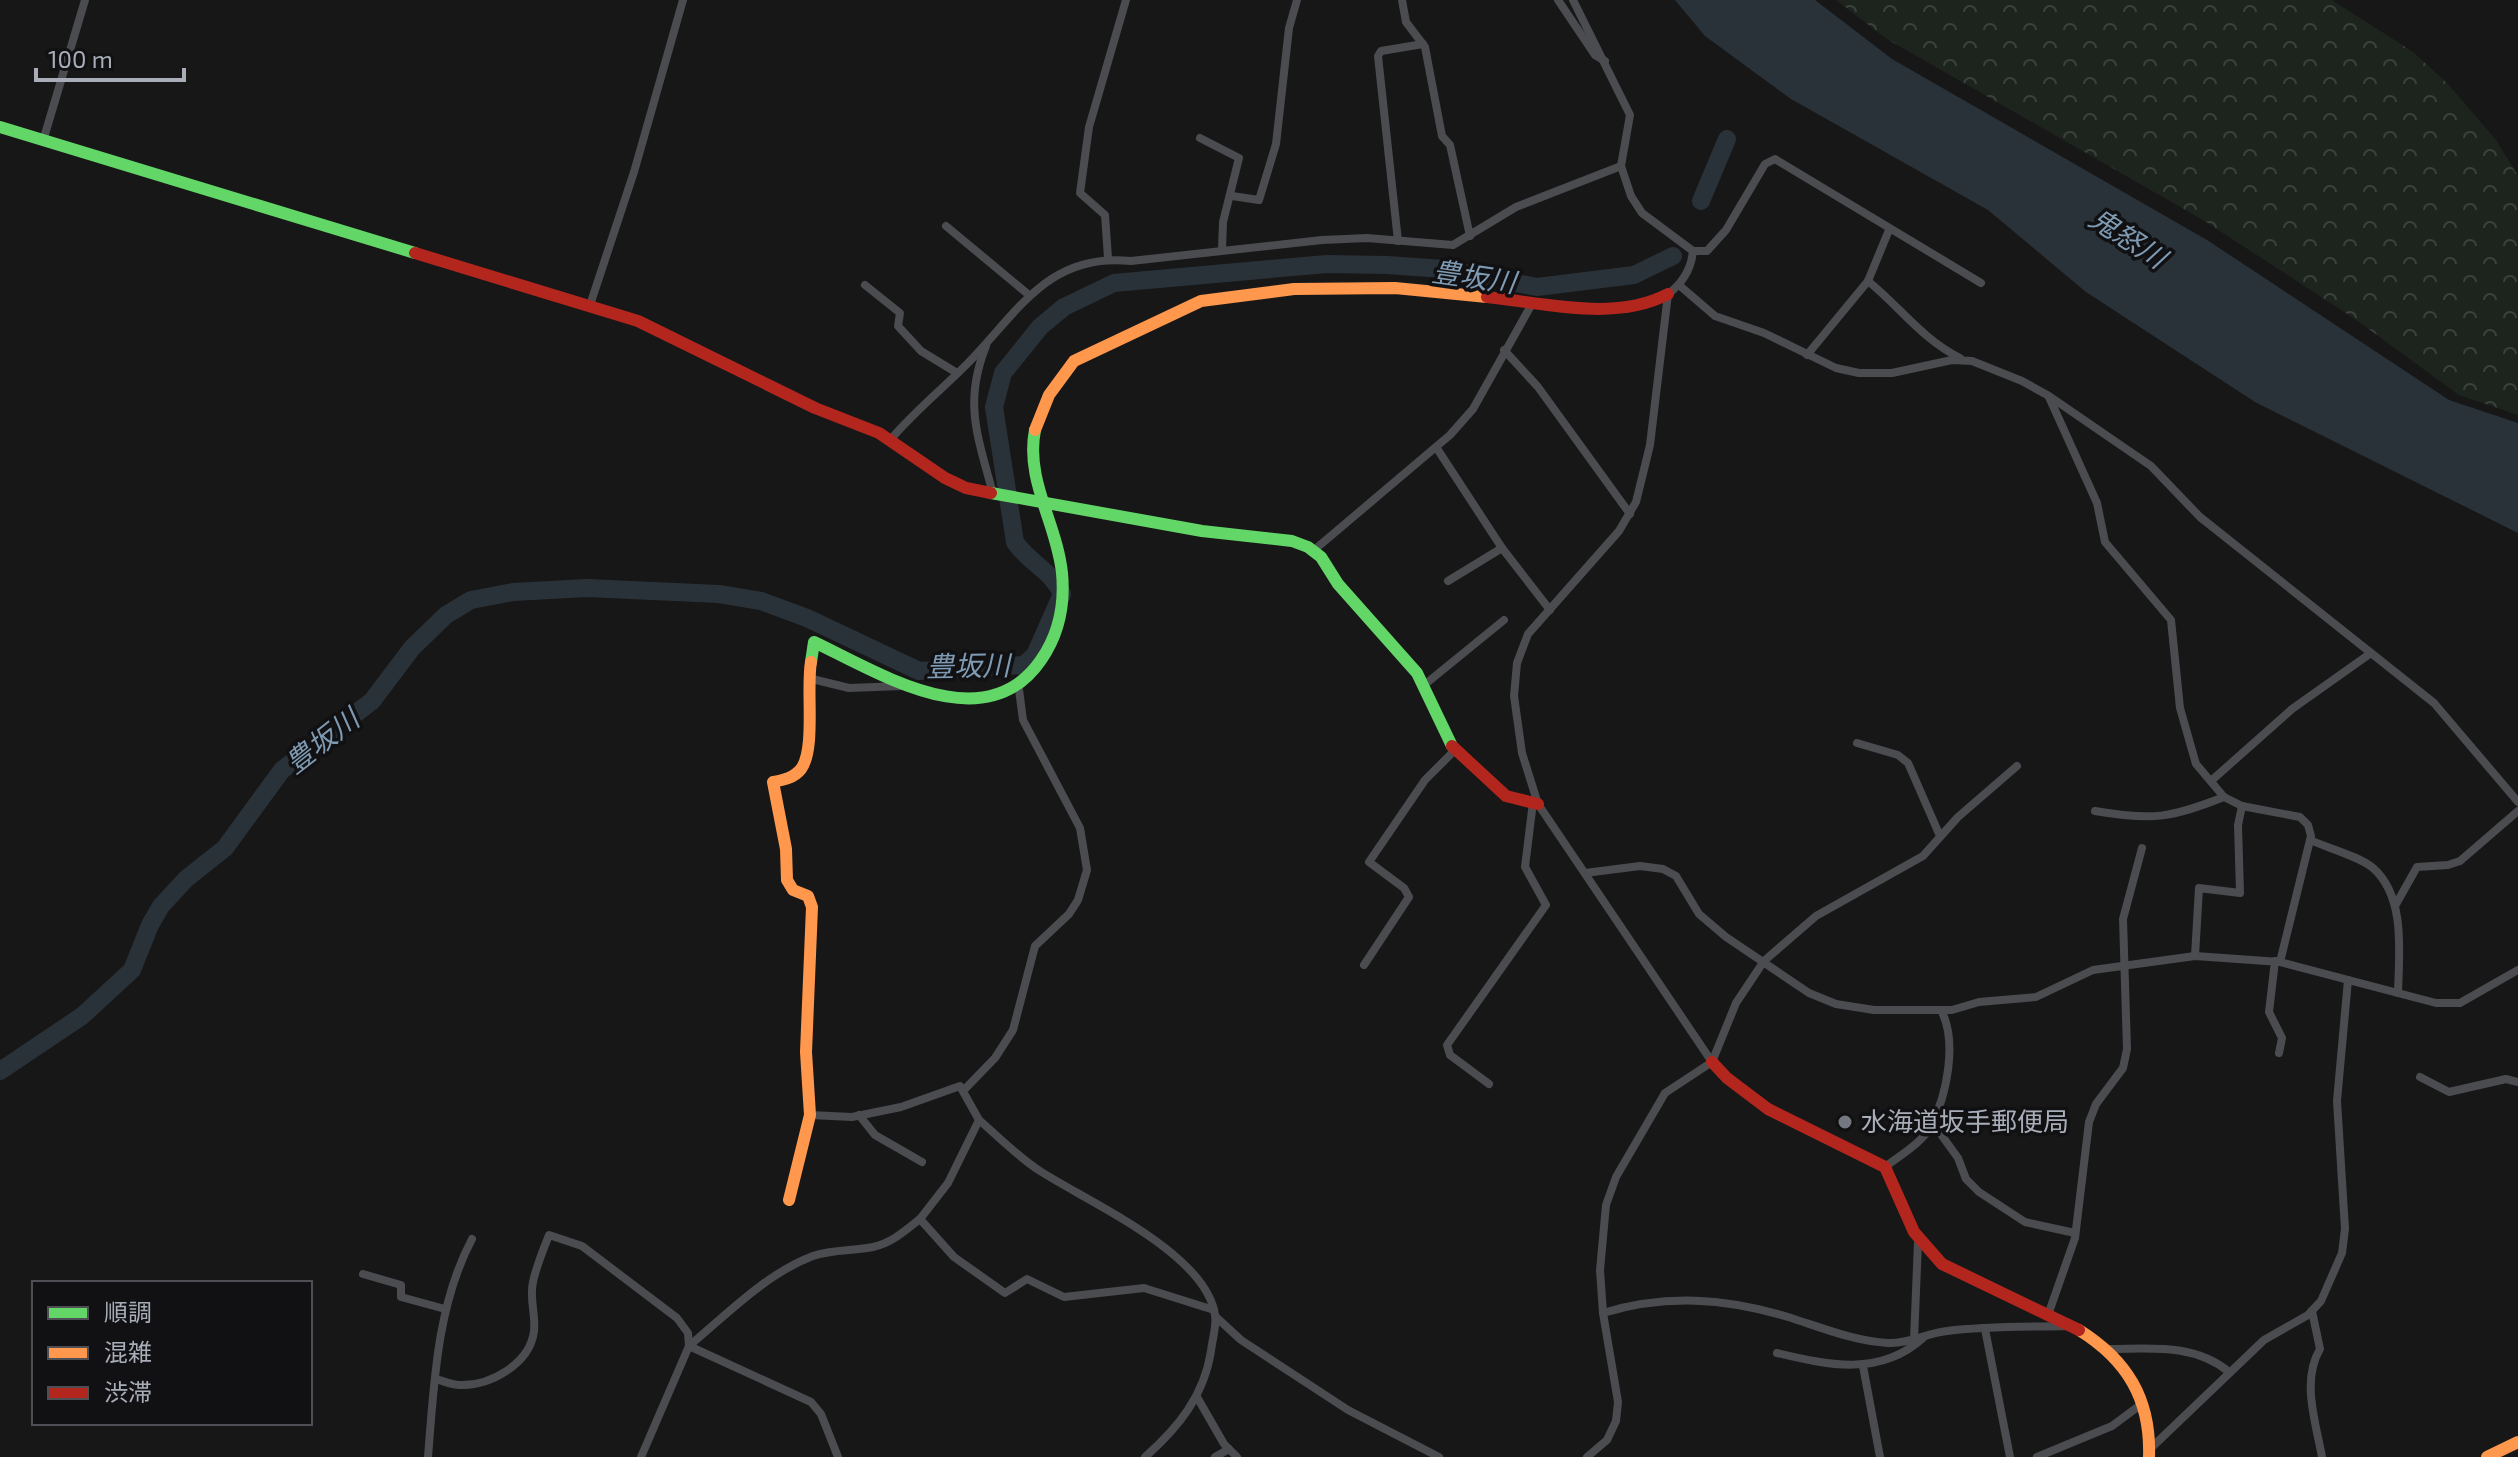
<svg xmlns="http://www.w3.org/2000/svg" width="2518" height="1457" font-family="'Exo 2','Noto Sans JP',sans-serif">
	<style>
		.forest { fill: url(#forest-crowns) }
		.water { fill: #2a3239 }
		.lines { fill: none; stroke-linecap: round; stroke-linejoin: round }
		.river { stroke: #2a3239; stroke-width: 18 }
		.street { stroke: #4b4c50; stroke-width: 8 }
		.fast { stroke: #63d668; stroke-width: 12 }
		.slow { stroke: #ff974d; stroke-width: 12 }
		.jam { stroke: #b3261e; stroke-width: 12 }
		.poi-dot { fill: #757880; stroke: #111113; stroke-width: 3 }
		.labels { text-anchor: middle; stroke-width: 7; stroke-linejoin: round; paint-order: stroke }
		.poi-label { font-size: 26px; fill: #a8adb8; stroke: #111113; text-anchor: start }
		.water-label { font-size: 28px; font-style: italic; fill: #7f9bb3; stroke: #111113 }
	</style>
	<defs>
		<pattern id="forest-crowns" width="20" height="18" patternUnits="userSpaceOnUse" patternTransform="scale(2)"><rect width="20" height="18" fill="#1d241e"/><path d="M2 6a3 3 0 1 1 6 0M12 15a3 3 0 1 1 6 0" fill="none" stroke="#3b413d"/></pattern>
	</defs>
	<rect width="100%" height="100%" fill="#171717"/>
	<polygon class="forest" points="1836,0 2332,0 2413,52 2447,83 2496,140 2518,176 2518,415 2459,395 2355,319 2203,220 1887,39"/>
	<polygon class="water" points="1675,0 1815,0 1892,59 2207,240 2449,400 2518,423 2518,533 2255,402 2086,292 1988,210 1791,99 1705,36"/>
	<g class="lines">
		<g class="river">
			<polyline points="1701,201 1727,139"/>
			<path d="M0 1071 82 1016 132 970 150 925 161 906 186 879 225 848 282 770 372 701 412 648 446 615 471 600 513 592 587 588 719 594 761 601 807 618 919 671 1024 665 1035 655 1062 594C1053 572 1028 562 1015 542L994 407 1003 373 1040 327 1064 307 1114 283 1327 264 1387 265 1444 269 1537 287 1634 275 1673 256"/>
		</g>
		<g class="street">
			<polyline points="1402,0 1406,22 1425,47 1442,136 1450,145 1470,236"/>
			<polyline points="1558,0 1595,55 1605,61"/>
			<path d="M1573 0 1630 115 1621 166 1631 196 1642 213 1693 251C1691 270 1683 283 1668 294L1650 445 1636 502 1619 531 1528 634 1517 663 1514 696 1522 753 1538 804 1712 1062"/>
			<polyline points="1200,138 1239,158 1223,222 1222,250"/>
			<polyline points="43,141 85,0"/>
			<polyline points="1232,196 1259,200 1276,144 1289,28 1297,0"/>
			<polyline points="946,226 1029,295"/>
			<polyline points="1398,241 1378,56 1381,51 1423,44"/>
			<polyline points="1693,251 1707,251 1726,230 1765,164 1775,159 1981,283"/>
			<polyline points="1108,258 1105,215 1080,193 1089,127 1126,0"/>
			<path d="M1868 281C1900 307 1922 339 1960 358"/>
			<polyline points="865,285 900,313 898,326 921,351 957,373"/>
			<polyline points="1679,285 1715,316 1764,333 1836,368 1859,373 1892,373 1952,360 1972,361 2022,381 2049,396 2151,466 2200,517 2434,703 2518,802"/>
			<polyline points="590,305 634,172 683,0"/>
			<path d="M986 346C963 403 978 437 993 494"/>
			<polyline points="1504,350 1538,387 1630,514"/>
			<polyline points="1807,355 1868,281 1889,230"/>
			<polyline points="2049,397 2097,503 2105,542 2171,620 2180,708 2196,764 2224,797 2242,806 2300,817 2308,825 2311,836 2280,962"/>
			<path d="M891 439C914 412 940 391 965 366 1017 314 1047 252 1131 261L1322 240 1367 238 1453 245 1516 207 1621 166"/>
			<polyline points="1436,447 1502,548"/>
			<polyline points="1313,551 1450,435 1473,409 1533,302"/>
			<polyline points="1448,581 1502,548 1550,610"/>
			<polyline points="808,678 849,688 902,686"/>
			<polyline points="1423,686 1504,620"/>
			<polyline points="1857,743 1898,755 1908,763 1940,836"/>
			<polyline points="2211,781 2292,709 2371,653"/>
			<path d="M2095 811C2153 821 2170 818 2224 797"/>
			<path d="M2310 840C2325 847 2361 857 2373 868 2406 897 2399 953 2398 993"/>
			<polyline points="1585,873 1640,866 1663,869 1676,876 1699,914 1726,937 1809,993 1836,1004 1874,1010 1952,1010 1979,1002 2036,997 2093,970 2195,956 2280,962 2436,1003 2460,1003 2518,970"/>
			<polyline points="2395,906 2417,867 2448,865 2460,861 2518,811"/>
			<polyline points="2195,956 2199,888 2240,893 2238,825 2242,806"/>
			<polyline points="2275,961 2269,1012 2282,1038 2279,1053"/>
			<polyline points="1364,965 1409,897 1404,888 1369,862 1425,780 1454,751"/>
			<polyline points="2420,1077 2449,1092 2506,1079 2518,1082"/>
			<polyline points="1489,1084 1450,1055 1447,1045 1546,905 1525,867 1533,802"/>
			<polyline points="963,1091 995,1058 1013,1030 1035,946 1069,914 1078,900 1087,870 1080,828 1023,720 1018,682"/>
			<polyline points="810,1115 852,1117 901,1107 960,1086 979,1120 948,1183 920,1219 954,1257 1005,1293 1027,1279 1064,1297 1144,1288 1214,1310"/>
			<polyline points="859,1115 875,1135 922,1162"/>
			<path d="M979 1120C999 1137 1018 1157 1040 1171 1088 1202 1206 1253 1215 1315 1217 1326 1212 1340 1211 1351 1204 1396 1178 1428 1145 1457"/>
			<polyline points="1932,1122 1958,1158 1966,1179 1979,1192 2025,1222 2075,1233"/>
			<path d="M1885 1167C1899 1156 1923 1142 1931 1126 1947 1095 1957 1043 1942 1012"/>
			<polyline points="363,1274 401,1285 401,1297 445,1309"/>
			<path d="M2312 1311 2320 1349C2301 1381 2316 1423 2322 1457"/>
			<path d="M1603 1313C1666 1294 1725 1298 1788 1317 1820 1327 1853 1341 1888 1343 1909 1344 1927 1333 1947 1331 1987 1326 2028 1327 2069 1326"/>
			<polyline points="2048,1315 2075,1238 2089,1122 2096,1104 2123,1068 2127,1049 2123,919 2142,848"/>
			<polyline points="1216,1317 1241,1340 1348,1410 1439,1457"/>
			<polyline points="1985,1329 2010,1457"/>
			<polyline points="1914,1340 1918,1242"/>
			<path d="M2108 1349C2151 1349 2194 1343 2229 1372"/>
			<path d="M1777 1353C1828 1365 1880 1377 1923 1338"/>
			<polyline points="1863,1366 1880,1457"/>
			<path d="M436 1379C443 1381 452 1385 460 1385 490 1386 530 1364 534 1331 536 1315 529 1298 533 1282 536 1267 543 1250 549 1235L582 1246 677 1318 688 1333 689 1346 641 1457"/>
			<polyline points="1197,1397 1224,1444 1237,1457"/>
			<polyline points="2150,1449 2264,1340 2308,1315 2321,1301 2342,1253 2345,1229 2337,1101 2348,980"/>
			<path d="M428 1457C434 1383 437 1305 472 1239"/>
			<path d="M838 1457 821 1414 811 1402 689 1346C726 1315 767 1273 813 1256 832 1249 854 1251 873 1247 892 1243 906 1230 920 1219"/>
			<polyline points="1215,1457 1229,1449"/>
			<polyline points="1587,1457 1607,1440 1616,1421 1618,1402 1603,1313 1600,1270 1606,1205 1616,1177 1665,1093 1712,1062 1736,1003 1764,961 1816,916 1923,856 1958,817 2017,766"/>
			<polyline points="2037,1457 2112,1426 2143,1403"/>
		</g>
		<g class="fast">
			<polyline points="0,127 415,253"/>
			<polyline points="991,493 1202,531 1292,541 1308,547 1321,557 1338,584 1417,673 1452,746"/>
			<path d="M811 662 814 642C878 672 985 742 1041 660 1059 634 1065 605 1062 573 1057 524 1025 480 1035 430"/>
		</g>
		<g class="slow">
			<polyline points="1035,430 1049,395 1074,361 1201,301 1294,289 1395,288 1487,297"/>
			<path d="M789 1200 810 1115 806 1052 812 907 808 896 793 890 787 880 786 849 773 782C783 780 794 778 801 769 816 749 806 688 811 662"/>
			<path d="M2079 1330C2127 1360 2151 1399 2149 1457"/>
			<polyline points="2487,1457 2518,1442"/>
		</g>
		<g class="jam">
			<polyline points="415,253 638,321 815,408 879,433 945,478 966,488 991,493"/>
			<path d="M1487 297C1544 303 1615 322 1668 294"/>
			<polyline points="1452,746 1506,796 1538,804"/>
			<polyline points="1712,1062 1727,1078 1768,1109 1885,1167 1914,1232 1942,1264 2079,1330"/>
		</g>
	</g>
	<circle class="poi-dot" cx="1845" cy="1122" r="8"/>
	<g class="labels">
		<g class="poi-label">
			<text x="1861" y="1131">水海道坂手郵便局</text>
		</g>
		<g class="water-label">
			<text transform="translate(2128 238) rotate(33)" y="10">鬼怒川</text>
			<text transform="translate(1474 277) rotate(8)" y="10">豊坂川</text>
			<text transform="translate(968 666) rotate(-1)" y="10">豊坂川</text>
			<text transform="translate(322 741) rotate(-38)" y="10">豊坂川</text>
		</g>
	</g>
	<rect x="32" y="1281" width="280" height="144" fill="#111113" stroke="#4d4f55" stroke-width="2"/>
	<rect x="48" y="1307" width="40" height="12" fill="#63d668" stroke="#4d4f55" stroke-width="2"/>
	<text x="104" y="1321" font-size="24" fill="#a8adb8">順調</text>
	<rect x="48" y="1347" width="40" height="12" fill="#ff974d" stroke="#4d4f55" stroke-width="2"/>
	<text x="104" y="1361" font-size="24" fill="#a8adb8">混雑</text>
	<rect x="48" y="1387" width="40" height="12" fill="#b3261e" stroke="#4d4f55" stroke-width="2"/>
	<text x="104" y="1401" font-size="24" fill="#a8adb8">渋滞</text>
	<path d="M36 68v12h148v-12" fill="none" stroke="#a8adb8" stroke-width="4"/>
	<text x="48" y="68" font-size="24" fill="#a8adb8" stroke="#111113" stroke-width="6" paint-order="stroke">100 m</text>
</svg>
